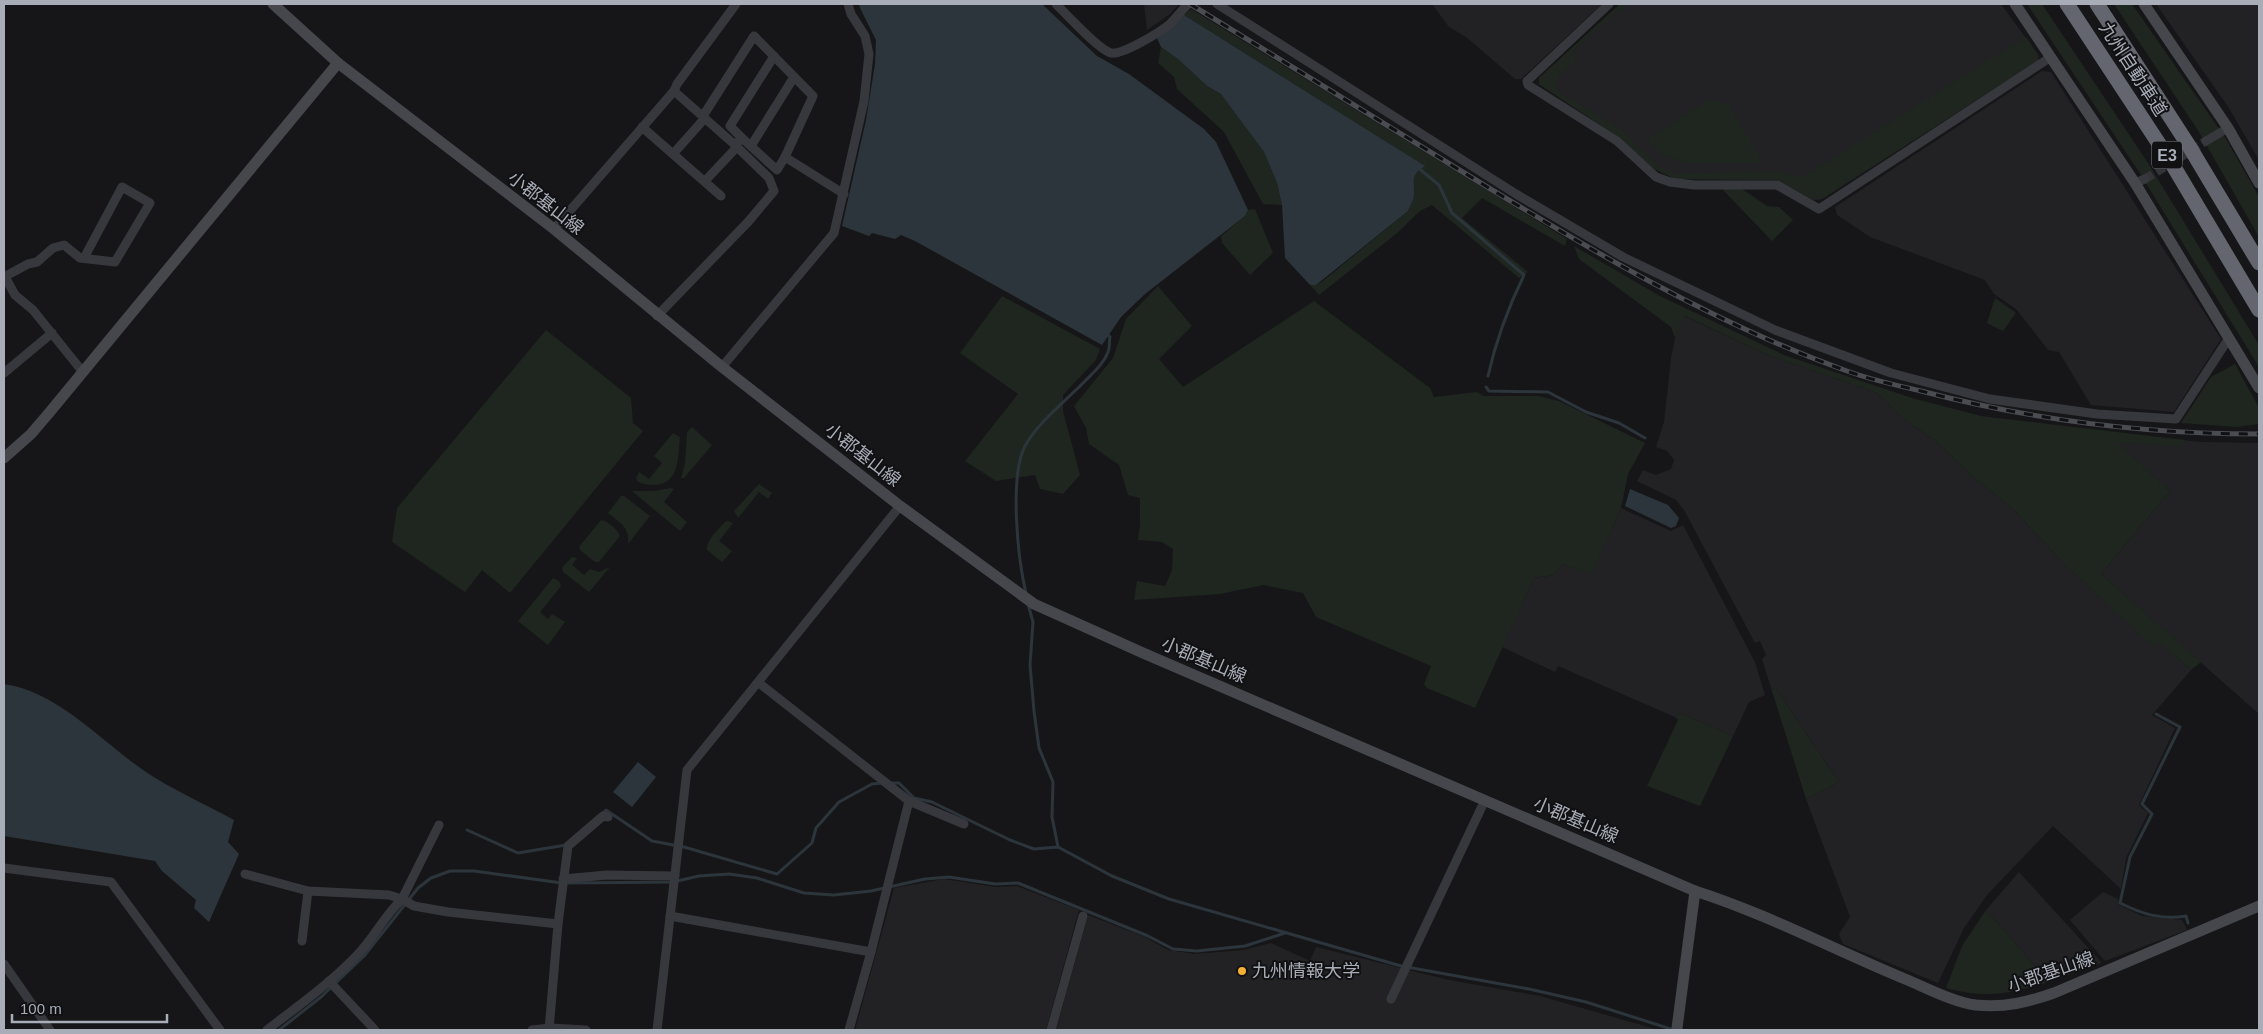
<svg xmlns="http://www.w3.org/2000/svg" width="2263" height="1034" font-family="Helvetica,'Noto Sans JP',sans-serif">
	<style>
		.built { fill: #222225 }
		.green { fill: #1e261f }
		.water { fill: #2c353c }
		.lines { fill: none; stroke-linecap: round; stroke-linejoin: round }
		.stream { stroke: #2c353c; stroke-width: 3 }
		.street-tunnel { stroke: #333438; stroke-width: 9; stroke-dasharray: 9 4.5; stroke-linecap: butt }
		.street { stroke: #37383d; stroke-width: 9 }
		.secondary { stroke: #45474d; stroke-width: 11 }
		.highway { stroke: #63666e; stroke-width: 15 }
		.rail-casing { stroke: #4a4c52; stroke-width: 5 }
		.rail { stroke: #111113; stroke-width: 3; stroke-dasharray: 9; stroke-linecap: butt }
		.poi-dot { fill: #f2b134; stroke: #111113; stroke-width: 2 }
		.labels { text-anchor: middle; stroke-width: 4; stroke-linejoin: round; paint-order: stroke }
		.shield { fill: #111113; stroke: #7b7e86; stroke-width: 1 }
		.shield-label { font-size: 16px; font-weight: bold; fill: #a8adb8 }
		.street-label { font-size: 18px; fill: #a8adb8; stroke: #111113 }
		.poi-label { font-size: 18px; fill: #a8adb8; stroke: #111113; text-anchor: start }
	</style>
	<rect width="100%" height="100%" fill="#161618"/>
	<g class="built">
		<polygon points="1144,4 1177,4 1178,5 1170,14 1147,30"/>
		<polygon points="1432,4 1602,4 1521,79 1515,79 1466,37 1449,27"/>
		<polygon points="1620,4 2001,4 2039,56 1822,199 1813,200 1777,180 1675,179 1653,168 1620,138 1539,84 1539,78"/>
		<polygon points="2156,4 2259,4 2259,160 2229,108"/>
		<polygon points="2042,71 2051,72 2221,339 2174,412 2091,405 2059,352 2048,350 2016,309 1994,294 1985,280 1870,237 1837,215 1835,207"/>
		<polygon points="1684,316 1768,355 1877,393 1905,420 1936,441 1970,474 2015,511 2062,562 2153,645 2159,641 2191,670 2152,715 2175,728 2139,805 2148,813 2126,858 2121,889 2053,826 1987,895 1964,928 1938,983 1843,944 1839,934 1850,917 1806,799 1839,782 1776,689 1771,688 1762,659 1766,655 1760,641 1755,643 1684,510 1676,500 1637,481 1643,470 1656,475 1671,469 1674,460 1667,451 1656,447 1664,422 1671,358 1675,338"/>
		<polygon points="2105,432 2202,442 2259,443 2259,714 2101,574 2170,491"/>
		<polygon points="1621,508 1671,531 1683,525 1755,662 1765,695 1749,702 1733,736 1680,713 1675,717 1558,666 1555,672 1502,647 1534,578 1554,575 1563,564 1592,573"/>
		<polygon points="2019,872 2102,963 2049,982 1986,910"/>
		<polygon points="944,879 996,887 1017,886 1079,910 1046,1030 855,1030 894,888"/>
		<polygon points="2103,892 2118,899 2119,905 2142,916 2182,920 2187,930 2105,961 2070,920"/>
		<polygon points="1088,915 1145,937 1168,950 1195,954 1244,950 1271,943 1310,961 1316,947 1449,980 1540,996 1659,1030 1056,1030"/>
	</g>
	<g class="green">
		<polygon points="1620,4 1626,4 1572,51 1577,60 1556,78 1557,91 1619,128 1660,167 1677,174 1774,171 1803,177 2026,37 2039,56 2038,61 1822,199 1813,200 1777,180 1675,179 1653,168 1620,138 1539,84 1539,78"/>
		<polygon points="2027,4 2042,4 2148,163 2259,345 2259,367 2139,172"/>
		<polygon points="2114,4 2132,4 2226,139 2259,197 2259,237 2199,132"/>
		<path d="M1191 9 1567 239 1565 246 1482 198 1462 218 1528 272 1519 278 1432 205 1420 211 1396 234 1319 295 1310 285H1316L1323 281 1408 211C1410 206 1414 200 1414 195 1415 179 1408 178 1424 166L1184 15Z"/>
		<polygon points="1161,47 1178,59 1207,86 1221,94 1241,120 1264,152 1277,183 1282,205 1263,204 1224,132 1177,89 1174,77 1158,63"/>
		<polygon points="1709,100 1728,104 1763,163 1687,163 1661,154 1647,139"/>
		<polygon points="1722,189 1742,189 1767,206 1779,207 1793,220 1772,241"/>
		<polygon points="1255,209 1273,253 1250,275 1222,243 1221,236 1245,216 1248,210"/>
		<polygon points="1574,246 1660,296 1784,355 1912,398 1981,416 2185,440 2183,447 2117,442 2170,491 2101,574 2201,662 2191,670 2159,642 2153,646 2062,562 2015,511 1970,474 1936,441 1905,420 1877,393 1768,355 1685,316 1675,338 1671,327 1579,259"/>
		<polygon points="1158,286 1192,326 1159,359 1183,387 1314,301 1430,388 1434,397 1477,392 1483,396 1539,396 1559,401 1645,443 1628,474 1621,508 1592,574 1563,564 1554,575 1534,578 1475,708 1427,688 1424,684 1431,666 1316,617 1303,593 1263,585 1220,594 1134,600 1137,581 1165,586 1172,570 1173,549 1162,542 1138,540 1140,525 1140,498 1128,495 1119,465 1089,444 1086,428 1074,406 1113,358 1126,319"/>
		<polygon points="1002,296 1100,349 1096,360 1063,395 1063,411 1080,475 1063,494 1040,489 1035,475 996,481 965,461 1018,394 960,353"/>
		<polygon points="1995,298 2016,313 2003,331 1987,323"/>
		<polygon points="546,330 631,398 633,423 643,431 510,593 482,570 465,592 392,542 397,508"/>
		<polygon points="2235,364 2259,408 2259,424 2237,427 2181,423 2211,377"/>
		<polygon points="692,427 712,445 684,478 681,478 685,463 687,432"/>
		<path d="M673 433 680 437C678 455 680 483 656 485 650 485 643 485 637 481L636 478 639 472 649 479 662 463 654 456Z"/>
		<polygon points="759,484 772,493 768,499 759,492 738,518 734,511"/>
		<polygon points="671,488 674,489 664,502 687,522 680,531 632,491 653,491"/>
		<path d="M621 496H624L650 516 628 544C630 527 620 523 608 513Z"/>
		<path d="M601 520C608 521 617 529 620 536L599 562H595L580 550 579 547Z"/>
		<path d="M728 521 733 523 719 541 732 551 722 562 707 550C706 540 718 530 725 522Z"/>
		<polygon points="572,557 577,558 572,565 584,575 590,569 599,572 610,567 589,592 563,572 562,568"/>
		<polygon points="553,578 559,581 561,586 540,612 548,619 552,614 565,622 548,645 518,621"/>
		<polygon points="1771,688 1776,689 1839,782 1806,799"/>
		<polygon points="1680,713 1733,736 1700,806 1647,786 1678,720 1675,717"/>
		<path d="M1986 910 2049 982C2009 994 1987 999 1946 988L1962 946Z"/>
	</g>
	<g class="water">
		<polygon points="859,4 1042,4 1097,56 1129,74 1204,129 1216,142 1248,210 1245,216 1145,294 1121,317 1102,345 915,241 901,235 895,239 872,233 869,236 842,226 866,120 875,64 876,40 860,8"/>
		<path d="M1184 15 1425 166C1409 176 1415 180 1414 195 1414 200 1410 206 1408 211L1316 285H1310L1285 258 1282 205 1277 183 1264 152 1221 94 1207 86 1178 59 1161 47 1157 38Z"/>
		<polygon points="1630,489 1668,505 1679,518 1676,526 1671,528 1625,506"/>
		<path d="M4 684C58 692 100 740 143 770 169 788 205 804 234 820L228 842 239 854 209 922 194 908 196 900 162 871 155 861 4 836Z"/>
		<polygon points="638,762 656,777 632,807 613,792"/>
	</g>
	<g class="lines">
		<g class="stream">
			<path d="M1417 167 1439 185 1452 213 1524 275C1508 308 1496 340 1488 376"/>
			<polyline points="1486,387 1489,391 1548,392 1586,412 1619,423 1645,438"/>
			<path d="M1026 593C1018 560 1009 477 1025 446 1038 422 1068 399 1087 379 1095 371 1104 363 1108 352 1110 348 1109 342 1110 337L1106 333"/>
			<polyline points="1028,604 1033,622 1030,665 1034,711 1039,748 1053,782 1052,817 1058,847"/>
			<path d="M2156 714 2180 727 2142 804 2152 814 2130 857 2120 903C2142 914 2161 920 2186 916L2188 923"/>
			<polyline points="891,783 899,783 914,798 932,802 1010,840 1034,849 1058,847 1112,876 1169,899 1401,966 1529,989 1586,1002 1674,1030"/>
			<polyline points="603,813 606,810 652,841 684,847 777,874 812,843 816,828 839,802 872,784 882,783"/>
			<polyline points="467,830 518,853 566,845"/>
			<polyline points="568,883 673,882 699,876 729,874 757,878 804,893 834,895 871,891 925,879 949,877 995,884 1018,883 1148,936 1173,949 1197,951 1245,946 1285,933"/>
			<polyline points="279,1030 321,997 364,956 418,888 431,878 450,871 474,871 562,883"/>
		</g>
		<polyline class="street-tunnel" points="2145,179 2206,141"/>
		<g class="street">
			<path d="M1056 4C1066 14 1099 50 1111 53 1123 55 1160 32 1170 24 1176 18 1182 10 1188 4"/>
			<polyline points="1217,4 1516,194 1623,257 1775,330 1891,373 1990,399 2097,414 2176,419 2229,338"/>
			<polyline points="1609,4 1527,81 1528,85 1617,141 1656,177 1670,182 1694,185 1777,185 1819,209 2051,57"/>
			<polyline points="674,91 735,145 742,138 777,170 785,157 844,194"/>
			<polyline points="703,116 754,36 813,96 785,157"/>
			<polyline points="642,127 721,196"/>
			<polyline points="742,138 730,126 774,56"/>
			<polyline points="2206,141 2228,128"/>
			<polyline points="751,146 794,77"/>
			<polyline points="673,154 705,118"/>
			<polyline points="705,181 737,147"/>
			<polyline points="2135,183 2145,179"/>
			<polyline points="554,229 674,91 677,84 736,4"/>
			<polyline points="4,275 15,295 33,310 82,371"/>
			<polyline points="4,277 28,264 37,262 53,248 64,245 80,258 115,262 150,203 122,187 84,258"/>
			<polyline points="657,316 748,222 774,191 769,178 735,145"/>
			<polyline points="722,367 834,233 864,101 869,54 865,36 851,14 848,4"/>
			<polyline points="4,373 52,333"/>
			<polyline points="759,683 909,801 964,824"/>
			<polyline points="4,868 111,882 220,1030"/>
			<polyline points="245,874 308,891 389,895 402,899 414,906 448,912 558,924 549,1030"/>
			<polyline points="563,879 607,875 675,876"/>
			<polyline points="670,916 871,952"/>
			<polyline points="558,924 568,846 603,816 608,817"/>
			<polyline points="302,941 308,891"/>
			<polyline points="4,964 50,1030"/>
			<polyline points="329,981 375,1030"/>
			<polyline points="1391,999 1485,800"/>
			<path d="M267 1030C298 1006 332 982 359 953 375 936 385 915 402 899L439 825"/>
			<polyline points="532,1030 550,1028 586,1030"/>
			<polyline points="657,1030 687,770 900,506"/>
			<polyline points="849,1030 871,952 909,801"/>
			<polyline points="1051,1030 1083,916"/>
		</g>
		<g class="secondary">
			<path d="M273 4 338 63 554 229 722 367 900 506 1034 604 1143 653 1695 891C1767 914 1835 950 1905 979 1927 988 1953 1002 1976 1005 2005 1008 2028 1002 2054 993L2259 906"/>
			<polyline points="2015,4 2135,183 2259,388"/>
			<polyline points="2144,4 2228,128 2259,183"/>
			<polyline points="4,458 31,434 49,413 338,63"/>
			<polyline points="1677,1028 1695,891"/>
		</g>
		<g class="highway">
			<polyline points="2067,4 2171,162 2259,310"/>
			<polyline points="2097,4 2189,146 2259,263"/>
		</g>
		<defs>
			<path id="rail" d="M1190 4C1282 61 1374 117 1466 174 1587 248 1712 323 1847 371 1871 380 1896 385 1921 391 2032 420 2145 434 2259 434"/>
		</defs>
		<use href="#rail" class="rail-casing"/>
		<use href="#rail" class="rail"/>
	</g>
	<circle class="poi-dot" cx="1242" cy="971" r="5"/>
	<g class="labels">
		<rect class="shield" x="2152" y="141.5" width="30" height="27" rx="4"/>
		<g class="shield-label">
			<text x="2167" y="161">E3</text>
		</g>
		<g class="street-label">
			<text transform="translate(2133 69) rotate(57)" y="6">九州自動車道</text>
			<text transform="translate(546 203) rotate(38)" y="6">小郡基山線</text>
			<text transform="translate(863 455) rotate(38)" y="6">小郡基山線</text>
			<text transform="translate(1204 660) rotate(23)" y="6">小郡基山線</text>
			<text transform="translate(1576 820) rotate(23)" y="6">小郡基山線</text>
			<text transform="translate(2051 972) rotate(-19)" y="6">小郡基山線</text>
		</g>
		<g class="poi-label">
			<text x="1252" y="977">九州情報大学</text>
		</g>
	</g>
	<rect width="2263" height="1034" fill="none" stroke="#a8adb8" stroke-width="10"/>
	<path d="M12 1014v8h155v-8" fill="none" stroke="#a8adb8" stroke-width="2.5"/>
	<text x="20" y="1014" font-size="15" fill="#a8adb8" stroke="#111113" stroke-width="4" paint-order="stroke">100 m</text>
</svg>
